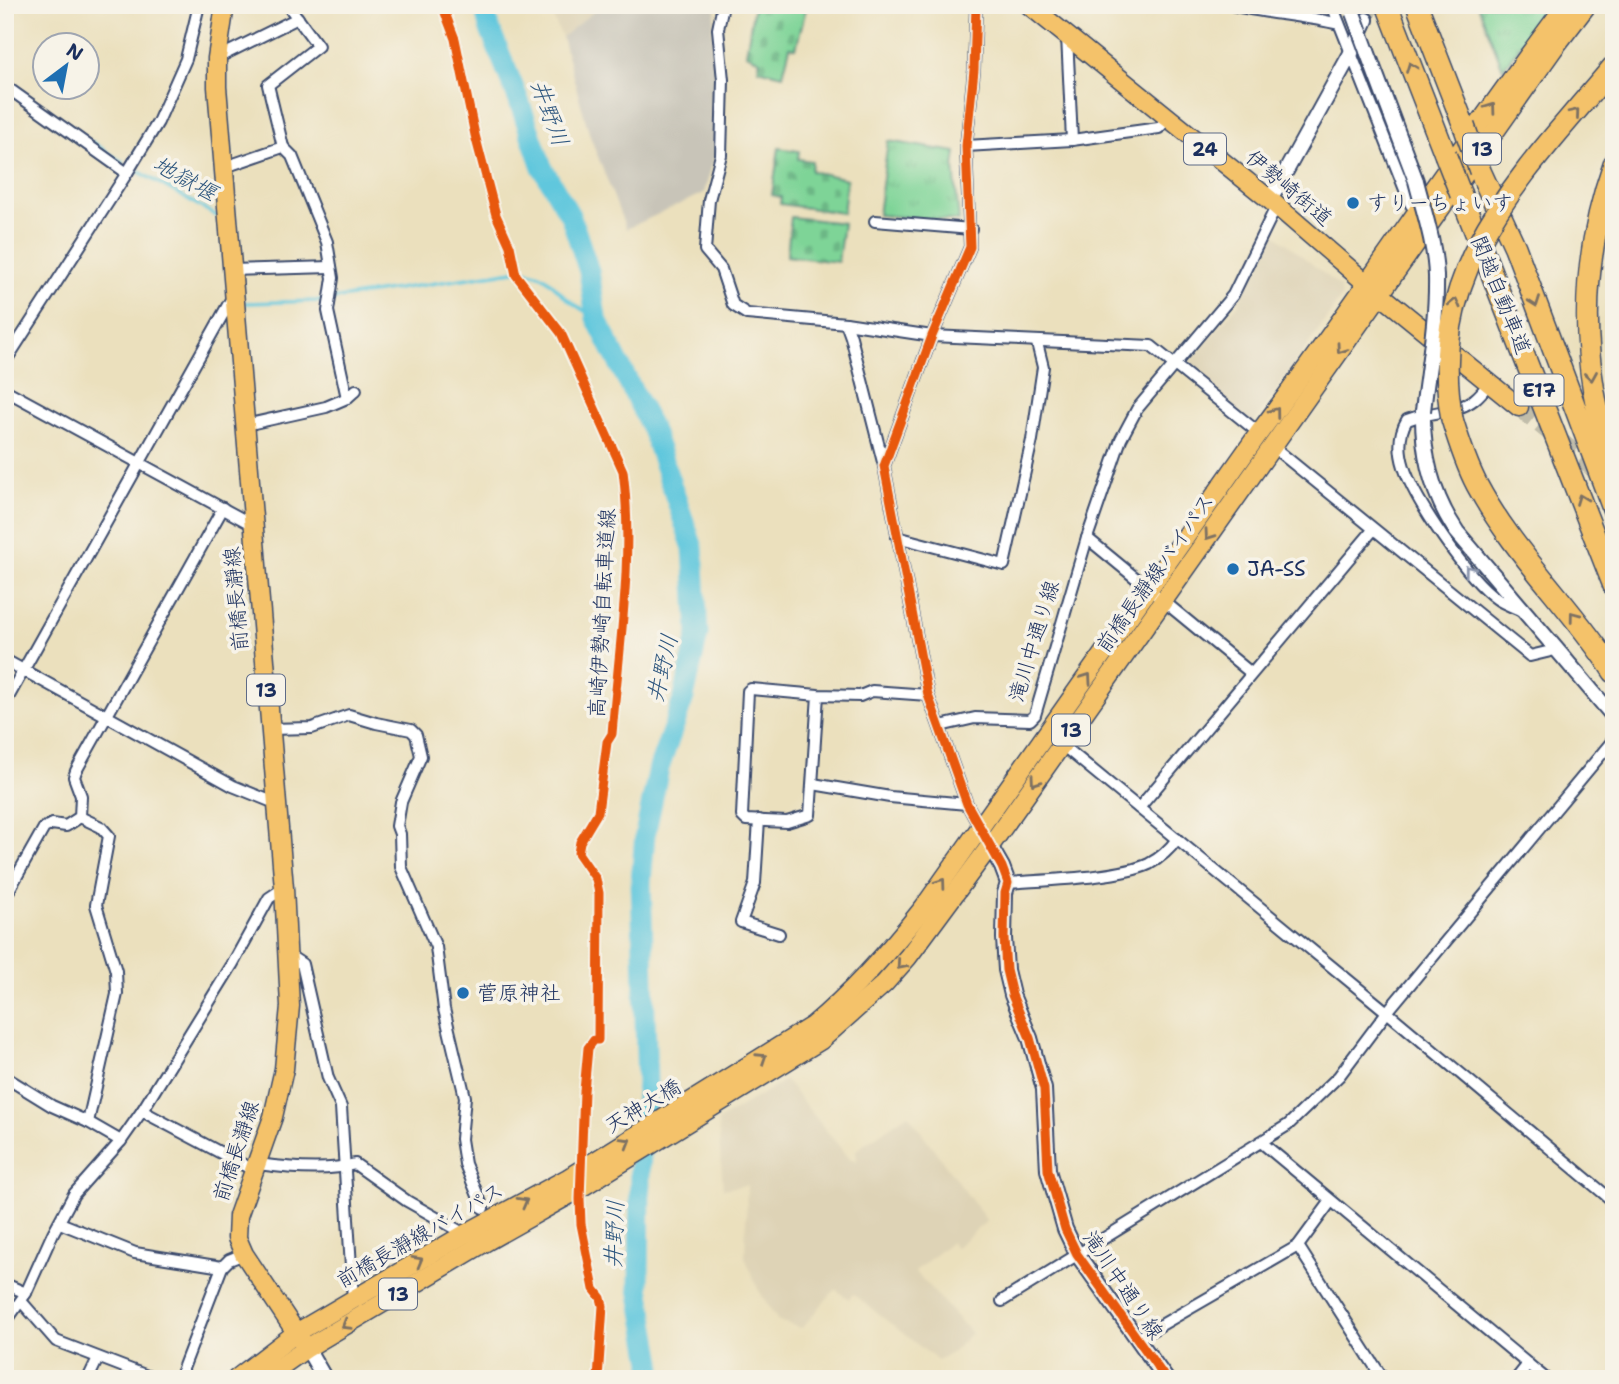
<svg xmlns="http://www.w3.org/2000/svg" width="1619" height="1384" font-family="'Shantell Sans','Klee One',sans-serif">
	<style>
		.built { fill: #ded3b6 }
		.industrial { fill: #c8c4b8 }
		.cemetery { fill: url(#cemetery-stones); stroke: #4c827a; stroke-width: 2 }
		.park { fill: url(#park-tufts); stroke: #4c827a; stroke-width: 2 }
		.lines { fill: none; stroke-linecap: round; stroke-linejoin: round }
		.stream { stroke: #60c7dd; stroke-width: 3.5 }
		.river { stroke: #60c7dd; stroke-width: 21 }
		.tertiary-tunnel { stroke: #c1bdaa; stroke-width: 14; stroke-dasharray: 14 7; stroke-linecap: butt }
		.primary-tunnel { stroke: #c1bdaa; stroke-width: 18; stroke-dasharray: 18 9; stroke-linecap: butt }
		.minor-casing { stroke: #3a4a6c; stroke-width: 14 }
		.tertiary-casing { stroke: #3a4a6c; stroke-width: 18 }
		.primary-casing { stroke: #3a4a6c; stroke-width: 21 }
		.motorway-casing { stroke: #3a4a6c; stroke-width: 24 }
		.minor { stroke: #fff; stroke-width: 10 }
		.tertiary { stroke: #fff; stroke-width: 14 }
		.primary { stroke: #f4c26a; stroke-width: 18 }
		.motorway { stroke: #f4c26a; stroke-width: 21 }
		.tertiary-bridge-casing { stroke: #3a4a6c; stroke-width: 18; stroke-linecap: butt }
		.motorway-bridge-casing { stroke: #3a4a6c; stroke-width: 24; stroke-linecap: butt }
		.tertiary-bridge { stroke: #fff; stroke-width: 14 }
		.motorway-bridge { stroke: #f4c26a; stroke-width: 21 }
		.cycleway-casing { stroke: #f7f3e8; stroke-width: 13 }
		.cycleway { stroke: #e8590c; stroke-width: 9 }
		.oneway { stroke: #7d7163 }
		.oneway2 { stroke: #8d97ae }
		.poi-dot { fill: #1f6fb2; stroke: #f7f3e8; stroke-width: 2.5 }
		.labels { text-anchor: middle; stroke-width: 7; stroke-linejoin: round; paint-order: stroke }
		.shield { fill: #f7f3e8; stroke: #5d6a87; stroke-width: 2 }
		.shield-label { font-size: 19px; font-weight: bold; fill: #1b2f5e }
		.street-label { font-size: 21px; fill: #1b2f5e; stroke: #f7f3e8 }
		.poi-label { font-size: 21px; fill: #1b2f5e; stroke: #f7f3e8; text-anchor: start }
		.water-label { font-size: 23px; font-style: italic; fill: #2c557e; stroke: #f7f3e8 }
	</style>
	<defs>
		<pattern id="cemetery-stones" width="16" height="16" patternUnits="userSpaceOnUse" patternTransform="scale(1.75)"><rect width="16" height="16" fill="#7ed497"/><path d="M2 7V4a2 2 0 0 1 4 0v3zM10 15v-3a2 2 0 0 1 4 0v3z" fill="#6cb685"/></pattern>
		<pattern id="park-tufts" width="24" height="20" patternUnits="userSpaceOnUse" patternTransform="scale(1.75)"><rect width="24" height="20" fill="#7ed497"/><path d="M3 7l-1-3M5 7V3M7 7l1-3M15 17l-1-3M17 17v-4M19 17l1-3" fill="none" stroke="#6cb685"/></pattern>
	</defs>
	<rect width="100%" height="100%" fill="#f7f3e8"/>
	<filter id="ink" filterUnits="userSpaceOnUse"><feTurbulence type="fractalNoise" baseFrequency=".0143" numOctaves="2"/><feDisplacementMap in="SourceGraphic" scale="14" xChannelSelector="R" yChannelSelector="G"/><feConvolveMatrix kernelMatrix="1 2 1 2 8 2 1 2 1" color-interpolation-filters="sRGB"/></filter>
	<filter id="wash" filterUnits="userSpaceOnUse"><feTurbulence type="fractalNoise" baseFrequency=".00686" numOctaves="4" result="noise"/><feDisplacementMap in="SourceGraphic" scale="28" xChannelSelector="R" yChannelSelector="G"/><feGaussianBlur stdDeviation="1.57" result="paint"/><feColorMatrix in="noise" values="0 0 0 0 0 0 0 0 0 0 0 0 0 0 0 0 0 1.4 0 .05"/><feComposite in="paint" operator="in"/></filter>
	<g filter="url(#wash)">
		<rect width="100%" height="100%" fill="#ebe0bd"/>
		<g class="built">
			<polygon points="547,5 602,5 562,37"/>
			<polygon points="1273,232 1340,287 1342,296 1255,421 1249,422 1185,369 1238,304"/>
			<polygon points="785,1080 847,1156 857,1163 856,1150 908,1114 987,1221 955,1248 951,1242 915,1271 971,1333 953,1352 937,1360 853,1294 849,1299 835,1289 802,1328 778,1321 758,1289 745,1257 747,1185 723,1189 718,1121"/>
		</g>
		<polygon class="industrial" points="602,5 717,5 712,29 716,81 716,151 704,193 626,229 590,136 562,37"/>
		<g class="cemetery">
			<polygon points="754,5 807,5 796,48 790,47 783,75 758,69 760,60 746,54"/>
			<polygon points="779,148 799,151 798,159 812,161 811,171 847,179 843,213 780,204 781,197 772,195"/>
			<polygon points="791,217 843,223 838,262 787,256"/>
		</g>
		<g class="park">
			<polygon points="1478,5 1550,5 1503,69"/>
			<polygon points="888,141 956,152 954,167 959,221 878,215"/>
		</g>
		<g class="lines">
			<g class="stream">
				<polyline points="92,142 123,163"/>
				<polyline points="136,170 217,216"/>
				<path d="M245 303 320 301 520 270C547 275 545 277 563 295 572 304 585 311 596 318"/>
			</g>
			<polyline class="river" points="484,5 489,27 519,101 542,167 571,217 589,271 596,318 652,429 693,548 698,634 684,697 659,768 645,835 641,882 647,1084 640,1167 639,1288 652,1362 651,1379"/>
		</g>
	</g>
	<g filter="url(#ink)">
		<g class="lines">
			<polyline class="tertiary-tunnel" points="1366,20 1373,5"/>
			<polyline class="primary-tunnel" points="1519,407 1600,474"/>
			<defs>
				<g id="minor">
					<polyline points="723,5 718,29 723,80 721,155 709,200 705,250 721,269 733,305 747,314 846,323 932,336 1151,346 1259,433"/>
					<polyline points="976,5 974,70 966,146 970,247 932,336 884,466 928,695 967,804 990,846"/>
					<path d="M1231 5C1267 14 1303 15 1339 24"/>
					<polyline points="1332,5 1411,205"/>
					<polyline points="1067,36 1072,140"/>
					<polyline points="217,58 298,18"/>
					<polyline points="5,86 127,173 5,362"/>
					<polyline points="966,146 1072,140 1159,128 1167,119"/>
					<polyline points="283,147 268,85 318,46 288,5"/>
					<polyline points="222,168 283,147 292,156 327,242 333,278 328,311 347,398"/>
					<polyline points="127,173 158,122 186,59 199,5"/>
					<polyline points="875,221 971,229"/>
					<polyline points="232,270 331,267"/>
					<polyline points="846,323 851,337 884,466"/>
					<polyline points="5,390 253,525"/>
					<path d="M1455 409C1471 404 1479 397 1489 383"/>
					<polyline points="1430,414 1440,412"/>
					<path d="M1416 417 1407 420C1398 435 1399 451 1404 467 1415 501 1468 579 1497 599 1504 604 1514 607 1522 611"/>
					<polyline points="245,425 326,407 347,398 356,390"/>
					<polyline points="1272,446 1530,656 1555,650"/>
					<polyline points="897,537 1004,565 1032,440 1043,367 1037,343"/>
					<polyline points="1087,538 1251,673"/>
					<polyline points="5,660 233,786 275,803"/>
					<polyline points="818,695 810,815 787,822 746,820 742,816 748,691 751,689 818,695 860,696 872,691 928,695"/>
					<polyline points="5,703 233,296"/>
					<polyline points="940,726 975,718 1030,720 1035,715 1087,538 1121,439 1137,409 1233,295 1276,207"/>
					<polyline points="269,729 312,728 349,715 376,723 411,730 416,735 421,756 401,802 397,826 400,834 401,867 436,947 444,1009 465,1097 461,1139 465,1164 483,1208"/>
					<polyline points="1061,744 1387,1012 1614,1202"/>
					<polyline points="813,784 890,797 967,804"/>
					<polyline points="1139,808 1373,530"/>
					<polyline points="80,817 101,827 109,836 96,905 116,971 117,994 88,1122"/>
					<polyline points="759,820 755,883 741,922 779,934"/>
					<path d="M1008 883C1044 880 1118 878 1149 864 1160 858 1170 849 1177 839"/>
					<polyline points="5,897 44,828 52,824 66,826 80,817 81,796 74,777 76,771 223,508"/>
					<polyline points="287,954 302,964 328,1078 341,1107 353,1299"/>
					<polyline points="5,1077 52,1106 88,1122 121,1141"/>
					<polyline points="142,1111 255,1171"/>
					<polyline points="1261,1142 1546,1379"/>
					<path d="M258 1164C287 1168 327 1172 355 1164L407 1201 465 1234"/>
					<polyline points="60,1223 135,1253 222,1267"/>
					<polyline points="1298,1246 1383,1379"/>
					<polyline points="5,1284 26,1293"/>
					<polyline points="21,1301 56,1341 155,1379"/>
					<polyline points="1002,1301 1288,1125 1339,1076 1387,1012 1614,739"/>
					<polyline points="5,1323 26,1293 53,1233 74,1194 121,1141 142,1111 232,965 269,898 284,888"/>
					<polyline points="1137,1339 1298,1246 1331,1201"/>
					<polyline points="88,1379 98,1358"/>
					<polyline points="179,1379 222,1267 229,1260 244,1254"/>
					<polyline points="1516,1379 1528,1364"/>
				</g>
				<g id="tertiary">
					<polyline points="1367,51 1416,181"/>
					<polyline points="1270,200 1350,55 1366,20"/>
					<path d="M1423 411C1422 456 1432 495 1457 532L1614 717"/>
					<polyline points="990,846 1002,867 1008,883 1005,893 1004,938 1006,970 1012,995 1030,1038 1044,1089 1048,1170 1065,1229 1077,1254 1166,1379"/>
					<polyline points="307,1348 325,1379"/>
				</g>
				<g id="primary">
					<polyline points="225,5 217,58 217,87 284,888 290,1006 284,1069 273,1117 238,1216 237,1238 244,1254 303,1343"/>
					<polyline points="1029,5 1270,200 1366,283 1519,407"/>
					<path d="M236 1379 296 1333 465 1234 568 1178 812 1026C854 991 890 950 924 907L1259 433C1364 293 1460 145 1566 5"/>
					<polyline points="263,1379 307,1348 489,1240 569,1195 821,1040 884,984 908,957 990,846 1554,48 1587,5"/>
				</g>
				<g id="motorway">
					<polyline points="1387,5 1445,154"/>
					<polyline points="1417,5 1464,126"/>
					<path d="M1614 164C1578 267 1579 367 1614 470"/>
					<polyline points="1480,171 1515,247 1614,511"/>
					<polyline points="1461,195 1614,586"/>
					<path d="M1452 419C1459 442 1466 464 1477 485 1513 553 1572 607 1614 672"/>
				</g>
			</defs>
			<use href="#minor" class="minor-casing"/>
			<use href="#tertiary" class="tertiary-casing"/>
			<use href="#primary" class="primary-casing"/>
			<use href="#motorway" class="motorway-casing"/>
			<use href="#minor" class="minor"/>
			<use href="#tertiary" class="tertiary"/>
			<use href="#primary" class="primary"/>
			<use href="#motorway" class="motorway"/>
			<defs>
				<g id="tertiary-bridge">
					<polyline points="1353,13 1367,51"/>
					<path d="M1416 181C1424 212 1435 244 1436 276 1437 321 1428 367 1423 411"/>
				</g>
				<g id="motorway-bridge">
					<polyline points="1464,126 1480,171"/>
					<polyline points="1445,154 1461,195"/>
					<path d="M1452 419C1424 266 1524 174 1614 66"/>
				</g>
			</defs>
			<use href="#tertiary-bridge" class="tertiary-bridge-casing"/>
			<use href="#motorway-bridge" class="motorway-bridge-casing"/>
			<use href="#tertiary-bridge" class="tertiary-bridge"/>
			<use href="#motorway-bridge" class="motorway-bridge"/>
			<defs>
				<g id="cycleway">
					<path d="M442 5 455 39 475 135 496 215 510 246 516 275 561 333 623 471C634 557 619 647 612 734L607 742 598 812 580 842 578 853 596 879 599 893 598 1040H594L588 1048 584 1091 580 1199 581 1224 594 1289 601 1298 603 1306 598 1379"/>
					<polyline points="976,5 974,70 966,146 970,247 932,336 884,466 928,695 967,804 1002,867 1008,883 1005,893 1004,938 1006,970 1012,995 1030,1038 1044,1089 1048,1170 1065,1229 1077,1254 1166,1379"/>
				</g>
			</defs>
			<use href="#cycleway" class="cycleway-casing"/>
			<use href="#cycleway" class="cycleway"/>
		</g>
		<defs><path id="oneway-chevron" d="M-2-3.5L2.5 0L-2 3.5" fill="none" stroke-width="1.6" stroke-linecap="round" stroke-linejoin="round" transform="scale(1.75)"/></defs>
		<g class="oneway">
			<use href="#oneway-chevron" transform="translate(1411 67) rotate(-111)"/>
			<use href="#oneway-chevron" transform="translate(1491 108) rotate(-54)"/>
			<use href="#oneway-chevron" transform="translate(1575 113) rotate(-50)"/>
			<use href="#oneway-chevron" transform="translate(1535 302) rotate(70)"/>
			<use href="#oneway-chevron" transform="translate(1455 303) rotate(-76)"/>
			<use href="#oneway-chevron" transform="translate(1341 349) rotate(125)"/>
			<use href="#oneway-chevron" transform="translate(1591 376) rotate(81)"/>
			<use href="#oneway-chevron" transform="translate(1275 412) rotate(-53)"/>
			<use href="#oneway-chevron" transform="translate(1581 499) rotate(-111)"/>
			<use href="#oneway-chevron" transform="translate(1209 535) rotate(125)"/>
			<use href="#oneway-chevron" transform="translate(1574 616) rotate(-127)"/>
			<use href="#oneway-chevron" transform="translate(1087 678) rotate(-55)"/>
			<use href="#oneway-chevron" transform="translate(1035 781) rotate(125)"/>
			<use href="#oneway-chevron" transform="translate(941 883) rotate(-54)"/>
			<use href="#oneway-chevron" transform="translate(901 965) rotate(131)"/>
			<use href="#oneway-chevron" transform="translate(762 1058) rotate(-33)"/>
			<use href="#oneway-chevron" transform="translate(626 1142) rotate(-31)"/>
			<use href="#oneway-chevron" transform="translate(523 1202) rotate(-29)"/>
			<use href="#oneway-chevron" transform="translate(418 1261) rotate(-30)"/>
			<use href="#oneway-chevron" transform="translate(346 1325) rotate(149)"/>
		</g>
		<use class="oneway2" href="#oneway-chevron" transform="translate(1469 570) rotate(-127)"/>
	</g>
	<g class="poi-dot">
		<circle cx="1353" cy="203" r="7"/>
		<circle cx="1233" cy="569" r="7"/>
		<circle cx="463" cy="993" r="7"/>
	</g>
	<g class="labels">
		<g class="shield">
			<rect x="1184" y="133.5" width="42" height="31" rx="5"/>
			<rect x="1463" y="133.5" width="38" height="31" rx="5"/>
			<rect x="1514.5" y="374.5" width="49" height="31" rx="5"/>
			<rect x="247" y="674.5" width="38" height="31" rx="5"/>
			<rect x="1052" y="714.5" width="38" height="31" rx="5"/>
			<rect x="379" y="1278.5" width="38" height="31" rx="5"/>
		</g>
		<g class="shield-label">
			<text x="1205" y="156">24</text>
			<text x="1482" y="156">13</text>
			<text x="1539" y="397">E17</text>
			<text x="266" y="697">13</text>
			<text x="1071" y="737">13</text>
			<text x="398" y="1301">13</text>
		</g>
		<g class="street-label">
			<text transform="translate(1289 188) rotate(40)" y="7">伊勢崎街道</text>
			<text transform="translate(1501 295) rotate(68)" y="7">関越自動車道</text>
			<text transform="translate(1155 573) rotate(-55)" y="7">前橋長瀞線バイパス</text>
			<text transform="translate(236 599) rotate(-95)" y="7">前橋長瀞線</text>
			<text transform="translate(602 613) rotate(-87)" y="7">高崎伊勢崎自転車道線</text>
			<text transform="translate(1034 641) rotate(-73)" y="7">滝川中通り線</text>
			<text transform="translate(643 1106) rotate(-31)" y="7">天神大橋</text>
			<text transform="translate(236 1151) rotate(-72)" y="7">前橋長瀞線</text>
			<text transform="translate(420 1235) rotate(-30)" y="7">前橋長瀞線バイパス</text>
			<text transform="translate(1123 1285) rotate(56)" y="7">滝川中通り線</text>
		</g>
		<g class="poi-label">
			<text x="1367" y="210">すりーちょいす</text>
			<text x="1247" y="576">JA-SS</text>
			<text x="477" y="1000">菅原神社</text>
		</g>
		<g class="water-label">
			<text transform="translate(550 113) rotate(70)" y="8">井野川</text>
			<text transform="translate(185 178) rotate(29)" y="8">地獄堰</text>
			<text transform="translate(662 668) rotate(-77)" y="8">井野川</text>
			<text transform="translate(614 1234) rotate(-88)" y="8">井野川</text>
		</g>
	</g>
	<rect width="1619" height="1384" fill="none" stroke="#f7f3e8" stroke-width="28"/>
	<g transform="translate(66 66) rotate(32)"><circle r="33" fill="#f7f3e8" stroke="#9fa5b1" stroke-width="2"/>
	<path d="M0-5L12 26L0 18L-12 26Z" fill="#1f6fb2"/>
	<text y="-10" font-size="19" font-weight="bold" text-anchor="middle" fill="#1b2f5e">N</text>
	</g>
</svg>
